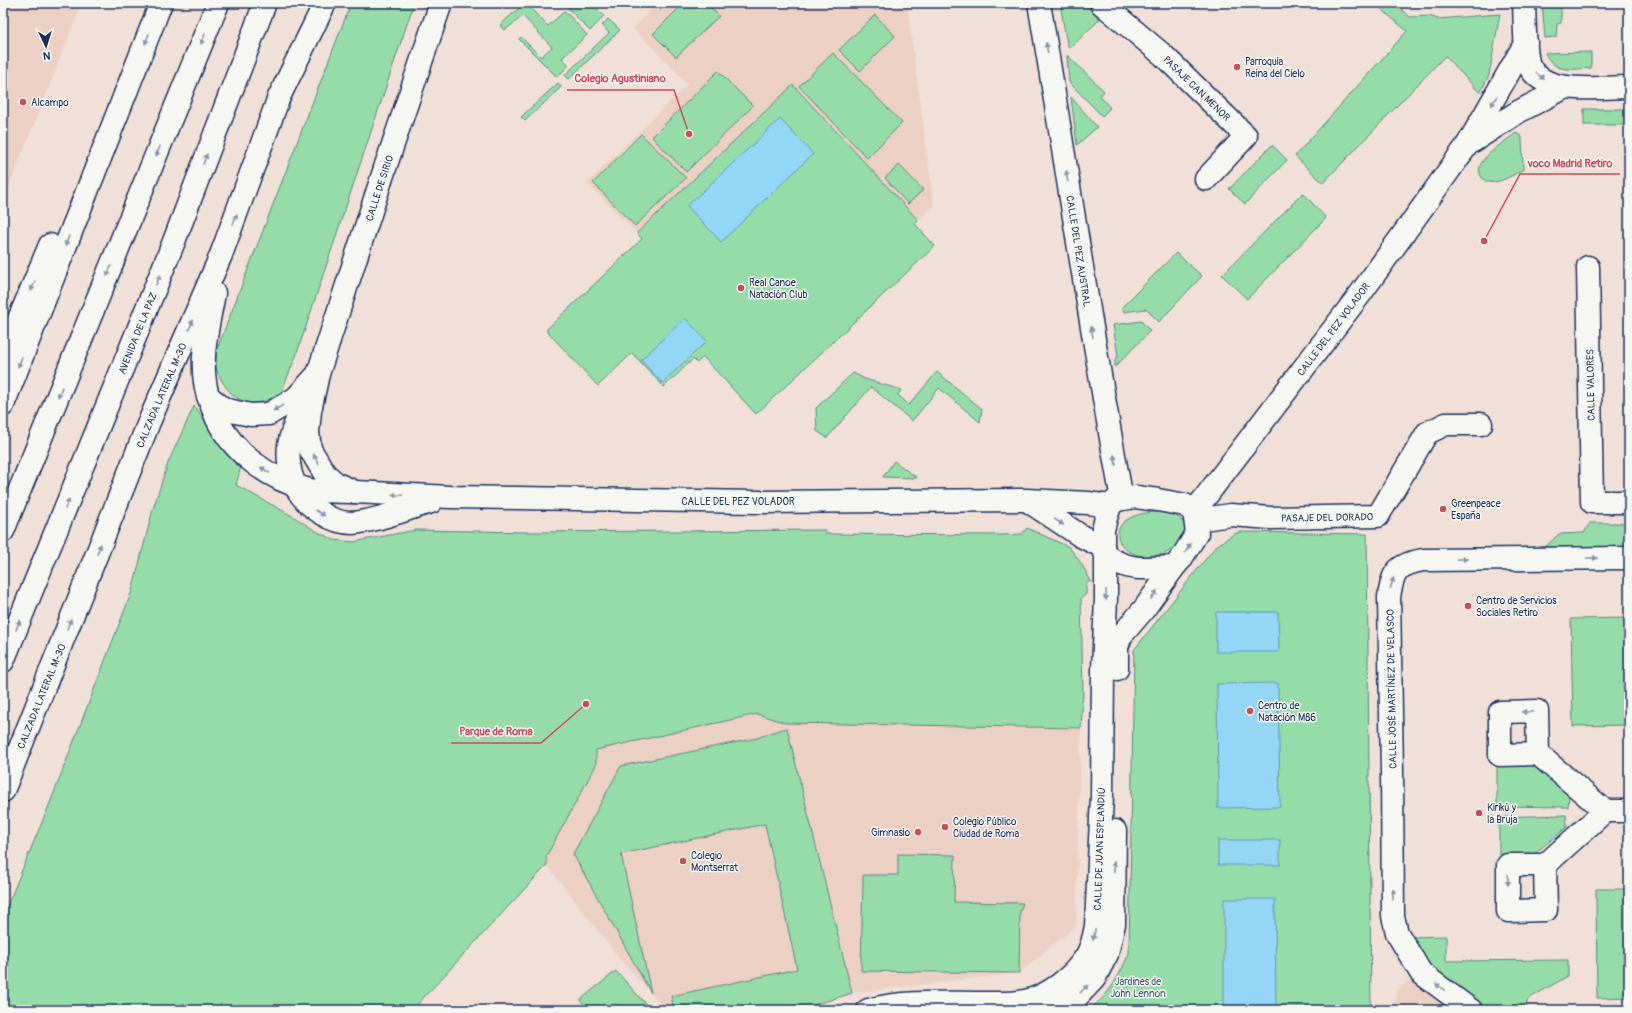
<svg xmlns="http://www.w3.org/2000/svg" width="1632" height="1013" font-family="Pangolin,sans-serif">
	<style>
		.built { fill: #ecd0c4 }
		.green { fill: #96dca9; stroke: #588684 }
		.water { fill: #95d6f6; stroke: #6493b9 }
		.lines { fill: none; stroke-linecap: round; stroke-linejoin: round }
		.minor-casing { stroke: #1b2f5e; stroke-width: 25 }
		.highway-casing { stroke: #1b2f5e; stroke-width: 25 }
		.minor { stroke: #f6f6f2; stroke-width: 22 }
		.highway { stroke: #f6f6f2; stroke-width: 22 }
		.oneway { fill: #8892a8 }
		.poi-dot { fill: #d1495b; stroke: #f6f6f2; stroke-width: 1.5 }
		.labels { text-anchor: middle; stroke-width: 3; stroke-linejoin: round; paint-order: stroke }
		.poi-label { font-size: 10px; fill: #1b2f5e; stroke: #f6f6f2; text-anchor: start }
		.street-label { font-size: 10px; fill: #1b2f5e; stroke: #f6f6f2 }
		.park-label { font-size: 10px; fill: #3a5a71; stroke: #f6f6f2 }
		.leader { fill: none; stroke: #d1495b; stroke-width: 1.5 }
		.callout-dot { fill: #d1495b; stroke: #f6f6f2; stroke-width: 1.5 }
		.callout-label { font-size: 11px; text-anchor: middle; font-weight: bold; fill: #d1495b; stroke: #f6f6f2; stroke-width: 3; stroke-linejoin: round; paint-order: stroke }
	</style>
	<rect width="100%" height="100%" fill="#f0e0d7"/>
	<filter id="ink" filterUnits="userSpaceOnUse"><feTurbulence type="fractalNoise" baseFrequency=".025" numOctaves="2"/><feDisplacementMap in="SourceGraphic" scale="8" xChannelSelector="R" yChannelSelector="G"/><feConvolveMatrix kernelMatrix="1 2 1 2 8 2 1 2 1" color-interpolation-filters="sRGB"/></filter>
	<g filter="url(#ink)">
		<g class="built">
			<polygon points="3,3 82,3 3,202"/>
			<polygon points="658,3 907,3 934,206 918,220 793,86 637,233 587,183 688,84 633,28"/>
			<polygon points="757,714 786,723 1081,728 1076,926 1019,973 852,993 798,1010 666,1010 620,959 547,865 546,857 596,765 596,750"/>
			<polygon points="1412,978 1454,1010 1391,1010 1393,1007 1397,991"/>
		</g>
		<g class="green">
			<path d="M351 3H414L296 356 281 393C275 396 268 401 262 402 239 407 225 390 217 371 215 365 216 358 216 352Z"/>
			<polygon points="525,3 548,26 565,11 587,35 562,58 569,65 557,77 519,39 521,37 541,57 552,47 523,16 505,30 500,25"/>
			<polygon points="573,3 591,3 604,16 590,31 568,8"/>
			<polygon points="684,3 706,3 719,16 676,57 653,34"/>
			<polygon points="1060,3 1083,3 1100,19 1070,48 1067,44"/>
			<polygon points="1378,3 1394,3 1410,17 1430,16 1437,19 1500,14 1489,75 1480,93 1445,56 1323,183 1295,156 1407,31 1379,7"/>
			<polygon points="1542,3 1561,3 1561,23 1557,24 1556,37 1545,38"/>
			<polygon points="875,15 895,36 860,71 839,50"/>
			<polygon points="608,19 620,30 569,79 565,75 609,33 602,25"/>
			<path d="M1591 52V68C1572 69 1555 74 1545 53Z"/>
			<polygon points="833,53 902,123 867,158 799,86"/>
			<polygon points="1067,55 1104,91 1100,96 1110,108 1102,116 1069,82"/>
			<polygon points="718,71 753,106 686,172 652,137"/>
			<polygon points="558,83 561,87 525,121 521,117"/>
			<polygon points="793,85 918,220 915,224 935,246 756,414 703,357 697,363 693,359 664,387 632,353 598,386 546,330 642,239 637,233"/>
			<polygon points="1071,97 1097,127 1077,145"/>
			<rect x="1584" y="109" width="45" height="16"/>
			<path d="M1516 133 1522 137 1523 170C1512 175 1489 191 1481 176 1479 172 1479 168 1481 164 1485 154 1507 140 1516 133Z"/>
			<polygon points="641,134 686,178 635,226 593,183"/>
			<polygon points="1272,145 1287,160 1245,204 1229,189"/>
			<polygon points="899,165 923,190 908,204 885,178"/>
			<polygon points="1303,193 1326,218 1247,299 1222,275"/>
			<polygon points="1176,253 1202,276 1159,322 1146,309 1124,312 1122,307"/>
			<polygon points="1141,321 1150,331 1115,367 1115,360 1118,356 1113,325"/>
			<polygon points="937,372 982,409 980,422 939,388 912,421 871,387 827,438 817,431 816,408 853,373 865,379 901,390 898,395 909,405"/>
			<polygon points="194,406 241,466 236,485 294,517 316,531 334,540 353,542 416,530 527,532 825,530 826,534 1003,535 1022,534 1027,528 1069,547 1081,563 1091,581 1086,584 1086,594 1081,598 1083,694 1081,728 786,723 757,714 596,750 596,765 546,857 547,865 412,1010 3,1010 3,916 50,803 132,591 153,509 168,463"/>
			<polygon points="894,461 917,478 883,477"/>
			<path d="M1156 512C1171 513 1183 514 1186 531 1183 536 1180 542 1176 546 1172 551 1165 554 1159 555 1116 565 1095 515 1156 512Z"/>
			<polygon points="1590,523 1629,523 1629,549 1542,550 1559,534 1584,533"/>
			<path d="M1240 532 1367 534 1371 1010H1089C1111 993 1118 978 1129 953L1134 650 1216 546 1234 534Z"/>
			<polygon points="1629,618 1629,725 1573,726 1571,619"/>
			<polygon points="787,728 852,993 798,1010 674,1010 671,996 797,969 765,824 621,854 651,993 573,854 621,766 757,738 773,732"/>
			<polygon points="1497,765 1532,765 1569,796 1568,807 1497,806"/>
			<polygon points="1566,815 1567,827 1534,854 1499,854 1499,817"/>
			<polygon points="898,854 955,855 954,902 1023,903 1020,912 1019,973 861,971 863,875 898,875"/>
			<polygon points="1596,889 1629,889 1629,997 1597,998"/>
			<polygon points="1446,936 1446,961 1568,960 1568,976 1528,999 1525,1010 1484,1010 1435,975 1411,937"/>
			<polygon points="616,971 651,1010 628,1010 618,1005 585,1006 580,1000"/>
		</g>
		<g class="water">
			<polygon points="780,119 813,154 721,242 687,206"/>
			<polygon points="685,318 707,341 662,383 641,360"/>
			<polygon points="1216,612 1278,612 1279,652 1216,652"/>
			<polygon points="1278,683 1280,807 1218,808 1217,684"/>
			<rect x="1218" y="840" width="62" height="25"/>
			<polygon points="1224,899 1275,899 1276,1010 1224,1010"/>
		</g>
		<g class="lines">
			<defs>
				<g id="minor">
					<polyline points="441,3 386,165 318,374 310,411 308,432 310,449 325,474 337,484 355,492 450,497 757,502 1027,500 1088,503 1110,506"/>
					<path d="M1039 3C1067 168 1091 334 1122 499"/>
					<polyline points="1101,3 1163,55 1246,136 1206,179"/>
					<path d="M1524 3C1525 22 1524 43 1528 62 1538 97 1602 87 1629 87"/>
					<polyline points="1473,141 1518,112 1564,88"/>
					<polyline points="1588,267 1592,502 1629,502"/>
					<path d="M305 402C299 416 291 430 289 445 286 475 297 499 323 514 331 519 342 523 352 523 378 521 406 509 431 502"/>
					<polyline points="1028,501 1081,536 1103,547"/>
					<polyline points="1194,512 1361,293 1468,144 1526,42"/>
					<polyline points="1196,520 1231,515 1271,518 1378,516 1427,433 1446,424 1481,424"/>
					<polyline points="1117,669 1117,647 1121,636 1144,609 1174,567"/>
					<polyline points="1538,754 1537,711 1500,712 1500,755 1538,754 1605,811 1629,811"/>
					<polyline points="1545,865 1546,910 1508,911 1508,865 1545,865 1605,811"/>
					<path d="M868 1010C904 1000 945 1003 982 1003 996 1003 1011 1004 1025 1001 1049 996 1074 976 1087 955 1092 946 1094 937 1096 926L1102 796 1103 670 1106 598V556L1103 547V530L1106 518 1110 506 1116 500 1136 497 1158 500 1185 505 1194 512 1197 533 1181 559 1174 567C1146 568 1130 572 1106 556"/>
					<polyline points="1052,1010 1076,998 1094,979 1107,954 1114,924 1115,831"/>
					<path d="M1471 1010 1421 973 1397 933 1393 916 1392 772 1389 597C1393 571 1397 565 1423 560L1629 558"/>
				</g>
				<g id="highway">
					<path d="M214 293C208 327 198 362 208 396L224 409 236 412 251 415 269 414 296 398 318 374"/>
					<polyline points="3,357 50,245"/>
					<path d="M208 396C211 404 214 412 217 419 234 454 270 479 306 489 320 493 341 491 355 492"/>
					<polyline points="3,405 161,3"/>
					<polyline points="3,531 218,3"/>
					<polyline points="3,661 173,244 265,3"/>
					<polyline points="3,791 149,422 221,255 279,97 325,3"/>
				</g>
			</defs>
			<use href="#minor" class="minor-casing"/>
			<use href="#highway" class="highway-casing"/>
			<use href="#minor" class="minor"/>
			<use href="#highway" class="highway"/>
		</g>
		<defs><path id="oneway-solid" d="M-6-.8H1V-3.2L6.5 0L1 3.2V.8H-6Z"/></defs>
		<g class="oneway">
			<use href="#oneway-solid" transform="translate(147 39) rotate(111)"/>
			<use href="#oneway-solid" transform="translate(203 39) rotate(112)"/>
			<use href="#oneway-solid" transform="translate(1047 48) rotate(-100)"/>
			<use href="#oneway-solid" transform="translate(1540 76) rotate(38)"/>
			<use href="#oneway-solid" transform="translate(1494 101) rotate(120)"/>
			<use href="#oneway-solid" transform="translate(158 151) rotate(112)"/>
			<use href="#oneway-solid" transform="translate(205 159) rotate(-69)"/>
			<use href="#oneway-solid" transform="translate(1067 176) rotate(-98)"/>
			<use href="#oneway-solid" transform="translate(235 219) rotate(-70)"/>
			<use href="#oneway-solid" transform="translate(67 241) rotate(111)"/>
			<use href="#oneway-solid" transform="translate(109 271) rotate(112)"/>
			<use href="#oneway-solid" transform="translate(158 280) rotate(-68)"/>
			<use href="#oneway-solid" transform="translate(33 286) rotate(113)"/>
			<use href="#oneway-solid" transform="translate(191 325) rotate(-67)"/>
			<use href="#oneway-solid" transform="translate(1092 332) rotate(-100)"/>
			<use href="#oneway-solid" transform="translate(20 362) rotate(111)"/>
			<use href="#oneway-solid" transform="translate(60 392) rotate(112)"/>
			<use href="#oneway-solid" transform="translate(278 408) rotate(150)"/>
			<use href="#oneway-solid" transform="translate(316 459) rotate(-119)"/>
			<use href="#oneway-solid" transform="translate(1115 460) rotate(-100)"/>
			<use href="#oneway-solid" transform="translate(265 470) rotate(-147)"/>
			<use href="#oneway-solid" transform="translate(397 495) rotate(-177)"/>
			<use href="#oneway-solid" transform="translate(67 504) rotate(-68)"/>
			<use href="#oneway-solid" transform="translate(320 513) rotate(31)"/>
			<use href="#oneway-solid" transform="translate(1059 522) rotate(33)"/>
			<use href="#oneway-solid" transform="translate(1188 548) rotate(-59)"/>
			<use href="#oneway-solid" transform="translate(99 549) rotate(-69)"/>
			<use href="#oneway-solid" transform="translate(1592 558)"/>
			<use href="#oneway-solid" transform="translate(1462 559) rotate(-1)"/>
			<use href="#oneway-solid" transform="translate(1392 583) rotate(-73)"/>
			<use href="#oneway-solid" transform="translate(1106 595) rotate(90)"/>
			<use href="#oneway-solid" transform="translate(1154 595) rotate(-54)"/>
			<use href="#oneway-solid" transform="translate(69 624) rotate(-68)"/>
			<use href="#oneway-solid" transform="translate(18 625) rotate(-68)"/>
			<use href="#oneway-solid" transform="translate(1527 712) rotate(179)"/>
			<use href="#oneway-solid" transform="translate(1114 867) rotate(-89)"/>
			<use href="#oneway-solid" transform="translate(1508 880) rotate(90)"/>
			<use href="#oneway-solid" transform="translate(1393 894) rotate(-90)"/>
			<use href="#oneway-solid" transform="translate(1094 935) rotate(102)"/>
			<use href="#oneway-solid" transform="translate(1440 987) rotate(-144)"/>
			<use href="#oneway-solid" transform="translate(1084 989) rotate(-45)"/>
		</g>
	</g>
	<g class="poi-dot">
		<circle cx="1237" cy="67" r="4"/>
		<circle cx="23" cy="102" r="4"/>
		<circle cx="741" cy="288" r="4"/>
		<circle cx="1443" cy="509" r="4"/>
		<circle cx="1468" cy="606" r="4"/>
		<circle cx="1250" cy="711" r="4"/>
		<circle cx="1479" cy="813" r="4"/>
		<circle cx="945" cy="827" r="4"/>
		<circle cx="918" cy="832" r="4"/>
		<circle cx="683" cy="861" r="4"/>
	</g>
	<g class="labels">
		<g class="poi-label">
			<text x="1245" y="65">Parroquia<tspan x="1245" dy="12">Reina del Cielo</tspan></text>
			<text x="31" y="106">Alcampo</text>
			<text x="749" y="286">Real Canoe<tspan x="749" dy="12">Natación Club</tspan></text>
			<text x="1451" y="507">Greenpeace<tspan x="1451" dy="12">España</tspan></text>
			<text x="1476" y="604">Centro de Servicios<tspan x="1476" dy="12">Sociales Retiro</tspan></text>
			<text x="1258" y="709">Centro de<tspan x="1258" dy="12">Natación M86</tspan></text>
			<text x="1487" y="811">Kirikú y<tspan x="1487" dy="12">la Bruja</tspan></text>
			<text x="953" y="825">Colegio Público<tspan x="953" dy="12">Ciudad de Roma</tspan></text>
			<text x="910" y="836" text-anchor="end">Gimnasio</text>
			<text x="691" y="859">Colegio<tspan x="691" dy="12">Montserrat</tspan></text>
		</g>
		<g class="street-label">
			<text transform="translate(1197 88) rotate(44)" y="4">PASAJE CAN MENOR</text>
			<text transform="translate(379 188) rotate(-72)" y="4">CALLE DE SIRIO</text>
			<text transform="translate(1079 251) rotate(81)" y="4">CALLE DEL PEZ AUSTRAL</text>
			<text transform="translate(1333 329) rotate(-53)" y="4">CALLE DEL PEZ VOLADOR</text>
			<text transform="translate(137 333) rotate(-68)" y="4">AVENIDA DE LA PAZ</text>
			<text transform="translate(1590 385) rotate(-91)" y="4">CALLE VALORES</text>
			<text transform="translate(161 395) rotate(-67)" y="4">CALZADA LATERAL M-30</text>
			<text x="738" y="505">CALLE DEL PEZ VOLADOR</text>
			<text transform="translate(1327 517) rotate(-1)" y="4">PASAJE DEL DORADO</text>
			<text transform="translate(1391 689) rotate(-91)" y="4">CALLE JOSÉ MARTÍNEZ DE VELASCO</text>
			<text transform="translate(41 696) rotate(-68)" y="4">CALZADA LATERAL M-30</text>
			<text transform="translate(1099 849) rotate(-88)" y="4">CALLE DE JUAN ESPLANDIÚ</text>
		</g>
		<g class="park-label">
			<text x="1138" y="985">Jardines de<tspan x="1138" dy="12">John Lennon</tspan></text>
		</g>
	</g>
	<path class="leader" d="M689 134L674 90H567M1484 241L1520 174H1620M586 704L541 743H451"/>
	<g class="callout-dot">
		<circle cx="689" cy="134" r="4"/>
		<circle cx="1484" cy="241" r="4"/>
		<circle cx="586" cy="704" r="4"/>
	</g>
	<g class="callout-label">
		<text x="620" y="82">Colegio Agustiniano</text>
		<text x="1570" y="167">voco Madrid Retiro</text>
		<text x="496" y="735">Parque de Roma</text>
	</g>
	<rect width="1632" height="1013" fill="none" stroke="#f6f6f2" stroke-width="16"/>
	<rect x="8" y="8" width="1616" height="997" fill="none" stroke="#1b2f5e" stroke-width="1.5" filter="url(#ink)"/>
	<g transform="translate(46 46) rotate(176)" stroke="#f6f6f2" stroke-width="3" paint-order="stroke">
	<path d="M0-3L7 15L0 10L-7 15Z" fill="#1b2f5e"/>
	<text y="-6" font-size="11" font-weight="bold" text-anchor="middle" fill="#1b2f5e">N</text>
	</g>
</svg>
